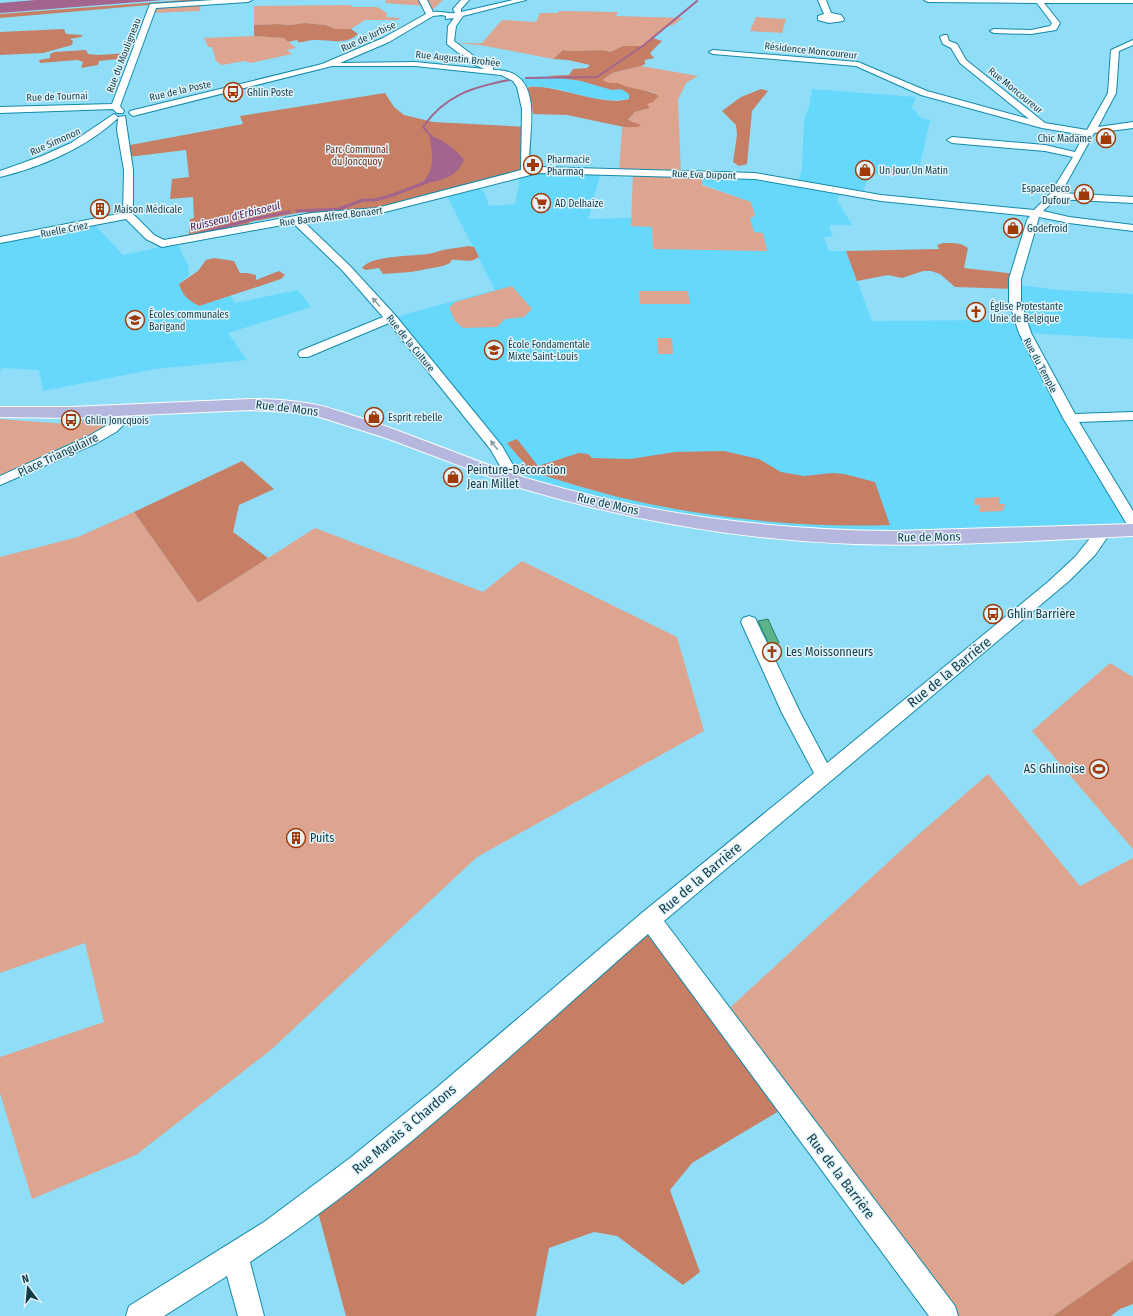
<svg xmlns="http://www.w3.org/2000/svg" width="1133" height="1316" font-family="'Fira Sans Condensed',sans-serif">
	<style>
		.built { fill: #66d8fc }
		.green { fill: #dda590 }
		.forest { fill: #c67f64 }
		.water { fill: #a3658d }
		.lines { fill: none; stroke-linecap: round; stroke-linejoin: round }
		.stream-far1 { stroke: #a3658d; stroke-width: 2 }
		.stream { stroke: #a3658d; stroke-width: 3 }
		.building { fill: #5cb38a; stroke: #27835c }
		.minor-casing { stroke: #128aa9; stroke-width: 2 }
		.major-casing { stroke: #fff; stroke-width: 2 }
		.minor { fill: #fff; fill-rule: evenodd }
		.major { fill: #b5b7df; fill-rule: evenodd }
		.oneway { fill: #889ea4 }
		.labels { text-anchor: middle; stroke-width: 3; stroke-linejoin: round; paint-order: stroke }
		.far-street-label { font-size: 10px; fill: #103c4a; stroke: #e2f4fa }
		.far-poi-label { font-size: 10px; fill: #103c4a; stroke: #e2f4fa; text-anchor: start }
		.far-park-label { font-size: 10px; fill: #723015; stroke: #e2f4fa }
		.far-water-label { font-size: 11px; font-style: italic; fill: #5f114a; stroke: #e2f4fa }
		.street-label { font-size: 12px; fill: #103c4a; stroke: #e2f4fa }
		.poi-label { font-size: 12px; fill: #103c4a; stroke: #e2f4fa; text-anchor: start }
		.near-street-label { font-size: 14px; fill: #103c4a; stroke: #e2f4fa }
	</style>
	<rect width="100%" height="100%" fill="#90ddf7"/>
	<g class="built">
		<polygon points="546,76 581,81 612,90 621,89 629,94 629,99 613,100 592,98 558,89 532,86 521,88 516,79"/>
		<polygon points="812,89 916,97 912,107 921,118 930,120 918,174 870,174 862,194 841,193 837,200 852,225 829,225 833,237 824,237 829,251 846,251 872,321 1020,320 1015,284 1057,290 1133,294 1133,339 1025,333 1133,530 966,536 725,527 525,483 391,318 495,290 447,196 477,187 484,192 489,206 515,204 521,173 601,172 588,219 632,218 632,226 652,227 653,248 767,251 754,232 750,218 755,216 751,202 702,184 702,174 798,183 802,168 804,120 809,107"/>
		<polygon points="93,223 123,255 156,248 162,244 177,243 188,265 189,275 179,284 199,306 230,295 235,303 298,290 311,307 228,333 247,360 155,369 43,391 39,370 3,368 0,370 0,240"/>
	</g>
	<g class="green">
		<polygon points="386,0 443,0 432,10 426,6 385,3"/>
		<polygon points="201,3 200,11 150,13 153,6"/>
		<polygon points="351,5 352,7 377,7 387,13 386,17 401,18 398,20 365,20 351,29 336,29 325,25 304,23 291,25 277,24 254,25 254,6"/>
		<path d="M559 11 618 12 616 16 683 18 673 25 668 26 642 46H623L610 52C599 48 577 53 563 50L553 59 480 45 455 43H482L502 20 536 22 540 13H558Z"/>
		<polygon points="756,17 786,19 782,33 750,31"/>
		<polygon points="254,36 284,38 296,48 287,50 292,54 251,63 244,61 222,65 216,61 212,47 208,47 204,38"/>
		<path d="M641 66 698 76 686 83 678 100 681 174H702V185L751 202 755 216 750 218 754 232 763 233 767 251 653 249 652 227 631 226 633 173 619 172 622 127H638L634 122 628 121 635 112 650 108 646 104 653 92C640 90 612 88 603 80L612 73Z"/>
		<polygon points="512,286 532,309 524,317 505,319 497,327 463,328 455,321 449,308 455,302"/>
		<polygon points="639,291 688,291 690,304 640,304"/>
		<polygon points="657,338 672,338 673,354 658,354"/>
		<polygon points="85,418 99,419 105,425 101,430 90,436 0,477 0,419 80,425"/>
		<polygon points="1000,497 999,504 1005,504 1003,511 979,512 980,505 974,505 975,498"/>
		<polygon points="134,512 198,603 315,528 483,592 522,561 677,637 704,731 477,857 272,1049 136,1155 32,1199 0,1093 0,1057 104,1022 85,943 0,973 0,557 78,537"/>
		<polygon points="1110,663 1133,677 1133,849 1032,731"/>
		<polygon points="988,774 1080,886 1133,858 1133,1260 1053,1316 945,1316 722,1015 909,843"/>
	</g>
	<g class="forest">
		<polygon points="184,0 248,0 149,5 0,18 0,14"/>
		<path d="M304 23 325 25 336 29H351L358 34C346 46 329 39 314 40 308 40 304 43 298 42L297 40 288 42 284 38 254 36V25L277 24 291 25Z"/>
		<polygon points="64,29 66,34 83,35 81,37 70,39 73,41 72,45 43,53 0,55 0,32"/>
		<path d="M653 38 662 41 650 53 654 58 645 60V64L641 66 612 73 603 80C609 85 616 81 622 85 633 90 648 89 659 96L653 102 647 104 650 108 635 112 628 120 641 125 638 127H624L567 115 533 114 532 105 527 89 529 87C560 85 601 107 629 99V94L621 89 612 90 581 81 547 76 569 75 573 69 587 68 590 65 568 60 553 59 563 50C578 53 599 48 610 52L623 46H642Z"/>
		<polygon points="86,50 88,54 98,55 129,53 127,58 99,61 98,65 81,68 83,62 78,60 40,63 39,60 50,58 50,54 54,52"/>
		<polygon points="761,89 768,91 752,111 747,164 739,166 733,162 737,135 736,125 722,111 741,97"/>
		<polygon points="385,93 394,107 404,115 433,122 527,127 527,172 393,208 321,215 303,212 250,222 244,229 183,242 180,236 189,234 190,219 194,218 193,197 170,199 172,179 189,177 186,150 128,157 125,146 243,124 240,116"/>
		<path d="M943 243C952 243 960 242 968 248L964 268 1016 274 1015 289 955 287 940 274 931 271H923L902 278 888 275 857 281 846 251 939 249 937 245Z"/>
		<path d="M469 246 474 247 479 257C470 264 461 259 451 260L450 263 443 266 411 272 383 274 379 268 366 270 362 268C372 254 417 257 433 253 444 249 457 248 469 246Z"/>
		<path d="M214 258 234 261 240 273H247L256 275V280L279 271 285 275 281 279 199 306C188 300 183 296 179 284L198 271 206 260Z"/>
		<path d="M517 439 538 466 579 453 588 454 592 458 630 459 675 452 724 451 759 459 781 472 804 476 832 473 844 474 875 482 890 525C799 528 706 518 618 497 591 490 565 482 539 474L530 470 507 443Z"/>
		<polygon points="242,461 274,489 239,505 233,532 268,558 198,603 134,512"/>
		<polygon points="650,919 789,1105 692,1163 670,1190 700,1272 683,1285 617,1236 594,1232 549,1248 536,1316 346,1316 315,1201"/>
		<polygon points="1133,1260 1133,1304 1120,1309 1111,1316 1053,1316"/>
	</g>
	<g class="water">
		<polygon points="36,0 163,0 0,13 0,3"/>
		<path d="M429 135C443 140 455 148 464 160 456 179 439 181 421 184 436 169 433 154 429 135Z"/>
	</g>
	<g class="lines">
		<g class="stream-far1">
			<polyline points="526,78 597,77 644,45 697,1"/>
			<path d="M433 138 423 127C445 95 473 87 509 80"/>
		</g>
		<g class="stream">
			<polyline points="297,211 339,209 363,200 375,200 393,195 427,182"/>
			<polyline points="190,236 253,219 289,212"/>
		</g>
	</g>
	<polygon class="building" points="768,619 779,643 769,644 758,621"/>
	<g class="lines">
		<defs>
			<g id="minor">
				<polygon points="214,0 252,0 248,2 156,8 120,106 124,111 123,113 117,113 113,109 0,113 0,107 112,104 150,4"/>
				<path d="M419 0H427L433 12C440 11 450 14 455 13L453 9 461 0H469L461 9V12L513 0H526L463 16 456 26 454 41 479 60 493 66V70C501 70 510 71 517 76 542 94 526 143 530 168L538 167 755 173 881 195 1034 210 1050 194 1073 157 1045 151 952 143 947 140 952 137 1045 145 1075 152 1084 135 1042 128 921 95 856 66 713 54 709 52 713 50 858 62 927 91 1029 119 960 63 951 48 943 44 940 37 944 35H947L949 41 957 44 966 60 1045 123 1087 130 1108 93 1111 50 1133 40V45L1119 51 1116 93 1098 127 1133 122V128L1094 133 1061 193 1133 197V203L1056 199 1043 211 1069 217 1133 225V231L1069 223 1039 217 1021 279V302L1031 333 1075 414 1133 412V420L1079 422 1133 511V528L1128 526 1063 418 1019 333 1009 302V279L1027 220 1030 216 881 201 755 179 538 173 377 214 303 221 350 266 395 315 502 446 521 479 519 482H509L491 450 389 323 308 357H300L298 354 300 351 383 317 342 270 293 223 162 247 146 239 126 219 0 243V237L123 213 124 170 117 130 118 118C86 148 41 167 0 177V171L42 156 71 143 114 114 118 117 125 116 133 170V214L154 235 164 240 312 213 377 208 521 170 522 109 517 87 513 81 501 75 415 66H332L133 116 129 113 130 111 322 64 383 38 426 14ZM442 15 446 16V19L454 18 448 26 447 44 473 64 485 69 415 62 340 63 389 42 433 16Z"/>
				<polygon points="818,0 826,0 831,13 841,15 844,19 843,21 829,23 818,20 818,16 824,14"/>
				<polygon points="924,0 1133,0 1133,3 1044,3 1060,23 1056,30 1031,34 994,33 990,31 994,29 1031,30 1050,26 1052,23 1037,3 928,2"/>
				<polygon points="132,406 137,407 139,410 116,432 97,443 0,485 0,476 87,437 106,426 127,407"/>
				<path d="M1104 526 1109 527 1112 531 1109 535 1095 555 1069 581 664 921 955 1306 958 1316H929L648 934C520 1046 393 1168 250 1262L264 1316H238L227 1276 164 1316H126L129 1306 264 1222 350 1158 435 1089 643 912 814 773 782 713 741 622 743 618 749 616 755 618 800 712 827 763 1048 582 1075 557 1099 527Z"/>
			</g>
			<path id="major" d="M250 399C268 399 287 400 306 403 327 406 347 414 367 420 422 438 477 463 533 480 650 515 772 530 894 531L1133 524V536C1041 540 948 547 855 544 741 540 627 520 517 487L386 438 307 413 250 410 72 418 0 417V407H72Z"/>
		</defs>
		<use href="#minor" class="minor-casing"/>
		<use href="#major" class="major-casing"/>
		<use href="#minor" class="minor"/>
		<use href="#major" class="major"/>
	</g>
	<defs><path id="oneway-solid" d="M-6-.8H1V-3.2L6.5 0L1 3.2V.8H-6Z"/></defs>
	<g class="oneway">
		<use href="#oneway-solid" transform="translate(376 302) rotate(-132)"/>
		<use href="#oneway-solid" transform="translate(494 445) rotate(-128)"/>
	</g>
	<defs>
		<symbol id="bus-ring" viewBox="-11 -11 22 22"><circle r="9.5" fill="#e2f4fa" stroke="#a03b09" stroke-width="1.5"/><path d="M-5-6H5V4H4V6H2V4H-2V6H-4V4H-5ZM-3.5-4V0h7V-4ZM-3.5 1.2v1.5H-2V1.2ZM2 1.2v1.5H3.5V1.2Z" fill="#a03b09"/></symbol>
		<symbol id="shop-ring" viewBox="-11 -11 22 22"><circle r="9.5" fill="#e2f4fa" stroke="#a03b09" stroke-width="1.5"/><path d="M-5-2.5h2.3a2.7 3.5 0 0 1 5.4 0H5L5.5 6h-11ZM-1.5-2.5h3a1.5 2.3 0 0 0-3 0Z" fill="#a03b09"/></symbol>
		<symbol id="pharmacy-ring" viewBox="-11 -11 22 22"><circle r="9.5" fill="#e2f4fa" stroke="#a03b09" stroke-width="1.5"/><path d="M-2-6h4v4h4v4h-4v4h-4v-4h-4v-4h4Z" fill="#a03b09"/></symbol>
		<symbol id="supermarket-ring" viewBox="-11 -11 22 22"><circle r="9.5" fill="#e2f4fa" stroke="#a03b09" stroke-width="1.5"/><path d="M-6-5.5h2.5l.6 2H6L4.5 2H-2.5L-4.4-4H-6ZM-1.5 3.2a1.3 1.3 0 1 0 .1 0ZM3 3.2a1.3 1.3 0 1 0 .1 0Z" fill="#a03b09"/></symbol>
		<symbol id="building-ring" viewBox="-11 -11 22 22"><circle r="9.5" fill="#e2f4fa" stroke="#a03b09" stroke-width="1.5"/><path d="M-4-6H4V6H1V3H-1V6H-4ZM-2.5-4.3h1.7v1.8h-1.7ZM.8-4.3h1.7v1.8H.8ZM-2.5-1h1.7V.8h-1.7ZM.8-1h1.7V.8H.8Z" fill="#a03b09"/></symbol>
		<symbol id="church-ring" viewBox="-11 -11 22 22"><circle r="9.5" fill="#e2f4fa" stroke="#a03b09" stroke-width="1.5"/><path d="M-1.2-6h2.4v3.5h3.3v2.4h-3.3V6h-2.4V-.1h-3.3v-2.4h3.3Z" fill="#a03b09"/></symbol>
		<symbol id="school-ring" viewBox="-11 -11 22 22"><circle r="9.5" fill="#e2f4fa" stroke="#a03b09" stroke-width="1.5"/><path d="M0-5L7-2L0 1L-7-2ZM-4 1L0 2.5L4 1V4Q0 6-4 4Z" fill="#a03b09"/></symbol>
		<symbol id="stadium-ring" viewBox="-11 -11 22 22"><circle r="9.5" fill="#e2f4fa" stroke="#a03b09" stroke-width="1.5"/><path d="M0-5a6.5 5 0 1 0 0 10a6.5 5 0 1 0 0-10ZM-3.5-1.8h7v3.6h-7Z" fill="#a03b09"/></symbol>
	</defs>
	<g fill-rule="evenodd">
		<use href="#bus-ring" x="222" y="81" width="22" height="22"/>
		<use href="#shop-ring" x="1095" y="127" width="22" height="22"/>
		<use href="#pharmacy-ring" x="522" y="154" width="22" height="22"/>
		<use href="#shop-ring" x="854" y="159" width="22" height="22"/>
		<use href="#shop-ring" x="1073" y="183" width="22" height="22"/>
		<use href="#supermarket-ring" x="530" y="192" width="22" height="22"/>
		<use href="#building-ring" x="89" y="198" width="22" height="22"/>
		<use href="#shop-ring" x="1002" y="217" width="22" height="22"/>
		<use href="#church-ring" x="965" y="301" width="22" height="22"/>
		<use href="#school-ring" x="124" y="309" width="22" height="22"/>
		<use href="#school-ring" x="483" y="339" width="22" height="22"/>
		<use href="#shop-ring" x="363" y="406" width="22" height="22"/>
		<use href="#bus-ring" x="60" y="409" width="22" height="22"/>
		<use href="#shop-ring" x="442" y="466" width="22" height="22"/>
		<use href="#bus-ring" x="982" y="603" width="22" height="22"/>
		<use href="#church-ring" x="761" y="641" width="22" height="22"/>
		<use href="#stadium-ring" x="1088" y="758" width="22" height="22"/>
		<use href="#building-ring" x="285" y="827" width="22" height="22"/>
	</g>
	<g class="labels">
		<g class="far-street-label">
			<text transform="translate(368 36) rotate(-25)" y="4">Rue de Jurbise</text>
			<text transform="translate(811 50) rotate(6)" y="4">Résidence Moncoureur</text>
			<text transform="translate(123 55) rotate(-69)" y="4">Rue du Mouligneau</text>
			<text transform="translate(458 58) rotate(6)" y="4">Rue Augustin Brohée</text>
			<text transform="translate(180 90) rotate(-13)" y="4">Rue de la Poste</text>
			<text transform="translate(1016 90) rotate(39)" y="4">Rue Moncoureur</text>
			<text transform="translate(57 96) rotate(-2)" y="4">Rue de Tournai</text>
			<text transform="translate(55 141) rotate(-24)" y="4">Rue Simonon</text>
			<text transform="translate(704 174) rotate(2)" y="4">Rue Eva Dupont</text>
			<text transform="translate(331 216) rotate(-7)" y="4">Rue Baron Alfred Bonaert</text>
			<text transform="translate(64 229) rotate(-11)" y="4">Ruelle Criez</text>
			<text transform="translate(411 343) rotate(51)" y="4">Rue de la Culture</text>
			<text transform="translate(1041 365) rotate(62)" y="4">Rue du Temple</text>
		</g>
		<g class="far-poi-label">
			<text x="247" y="96">Ghlin Poste</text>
			<text x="1092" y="142" text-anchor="end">Chic Madame</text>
			<text x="547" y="163">Pharmacie<tspan x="547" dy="12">Pharmaq</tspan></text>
			<text x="879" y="174">Un Jour Un Matin</text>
			<text x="1070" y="192" text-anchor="end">EspaceDeco<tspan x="1070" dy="12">Dufour</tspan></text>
			<text x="555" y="207">AD Delhaize</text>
			<text x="114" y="213">Maison Médicale</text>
			<text x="1027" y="232">Godefroid</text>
			<text x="990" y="310">Église Protestante<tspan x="990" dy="12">Unie de Belgique</tspan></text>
			<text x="149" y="318">Écoles communales<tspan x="149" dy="12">Barigand</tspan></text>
			<text x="508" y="348">École Fondamentale<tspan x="508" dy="12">Mixte Saint-Louis</tspan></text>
			<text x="388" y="421">Esprit rebelle</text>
			<text x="85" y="424">Ghlin Joncquois</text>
		</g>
		<g class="far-park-label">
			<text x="357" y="153">Parc Communal<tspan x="357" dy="12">du Joncquoy</tspan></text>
		</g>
		<g class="far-water-label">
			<text transform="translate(235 216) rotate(-14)" y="4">Ruisseau d'Erbisoeul</text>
		</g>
		<g class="street-label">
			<text transform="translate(287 408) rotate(7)" y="4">Rue de Mons</text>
			<text transform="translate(58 455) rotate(-25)" y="4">Place Triangulaire</text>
			<text transform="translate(608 504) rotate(13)" y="4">Rue de Mons</text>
			<text transform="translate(929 537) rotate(-1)" y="4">Rue de Mons</text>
		</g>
		<g class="poi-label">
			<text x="467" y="474">Peinture-Décoration<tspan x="467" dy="14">Jean Millet</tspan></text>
			<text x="1007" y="618">Ghlin Barrière</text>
			<text x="786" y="656">Les Moissonneurs</text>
			<text x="1085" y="773" text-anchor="end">AS Ghlinoise</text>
			<text x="310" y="842">Puits</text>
		</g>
		<g class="near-street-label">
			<text transform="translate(949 672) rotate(-39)" y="5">Rue de la Barrière</text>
			<text transform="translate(700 878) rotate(-40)" y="5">Rue de la Barrière</text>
			<text transform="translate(404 1129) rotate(-40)" y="5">Rue Marais à Chardons</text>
			<text transform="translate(841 1176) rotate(53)" y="5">Rue de la Barrière</text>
		</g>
	</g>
	<g transform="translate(28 1288) rotate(344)" stroke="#e2f4fa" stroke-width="3" paint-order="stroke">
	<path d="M0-3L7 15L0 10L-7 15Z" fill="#103c4a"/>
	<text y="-6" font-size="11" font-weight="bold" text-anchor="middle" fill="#103c4a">N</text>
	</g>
</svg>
